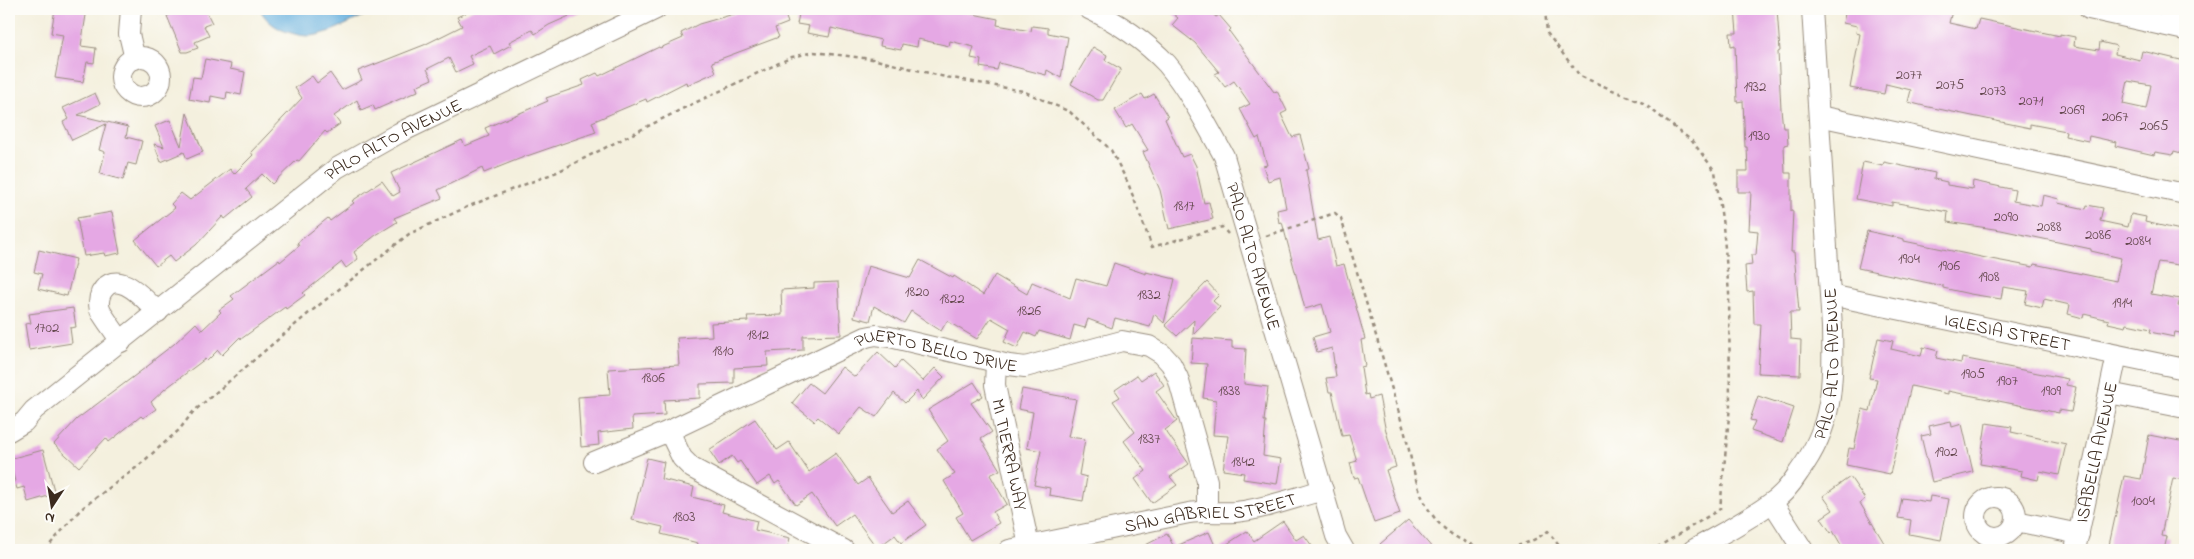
<svg xmlns="http://www.w3.org/2000/svg" width="2194" height="559" font-family="'Indie Flower',sans-serif">
	<style>
		.water { fill: #67b1df; stroke: #516e7e }
		.building { fill: #e5a8e4; fill-rule: evenodd }
		.lines { fill: none; stroke-linecap: round; stroke-linejoin: round }
		.minor-casing { stroke: #988d7e; stroke-width: 22 }
		.path { stroke: #988d7e; stroke-width: 2.5; stroke-dasharray: 4 4; stroke-linecap: butt }
		.minor { stroke: #fff; stroke-width: 20 }
		.labels { text-anchor: middle; stroke-width: 5; stroke-linejoin: round; paint-order: stroke }
		.number-label { font-size: 15px; fill: #664a50 }
		.street-label { font-size: 18px; fill: #3b2a1e; stroke: #fdfcf7 }
	</style>
	<rect width="100%" height="100%" fill="#fdfcf7"/>
	<filter id="ink" filterUnits="userSpaceOnUse"><feTurbulence type="fractalNoise" baseFrequency=".02" numOctaves="2"/><feDisplacementMap in="SourceGraphic" scale="10" xChannelSelector="R" yChannelSelector="G"/><feConvolveMatrix kernelMatrix="1 2 1 2 8 2 1 2 1" color-interpolation-filters="sRGB"/></filter>
	<filter id="wash" filterUnits="userSpaceOnUse"><feTurbulence type="fractalNoise" baseFrequency=".0096" numOctaves="4" result="noise"/><feDisplacementMap in="SourceGraphic" scale="20" xChannelSelector="R" yChannelSelector="G"/><feGaussianBlur stdDeviation="1.12" result="paint"/><feColorMatrix in="noise" values="0 0 0 0 0 0 0 0 0 0 0 0 0 0 0 0 0 1.4 0 .05"/><feComposite in="paint" operator="in"/></filter>
	<g filter="url(#wash)">
		<rect width="100%" height="100%" fill="#f4f0de"/>
		<path class="water" d="M260 9H377C358 18 330 35 309 36 300 36 290 33 282 30 273 26 264 18 260 9Z"/>
		<g id="blocks">
			<g class="building">
				<polygon points="55,9 87,9 81,46 96,48 94,63 87,62 83,82 55,78 63,35 51,33"/>
				<polygon points="184,9 205,9 212,23 204,26 209,36 195,42 198,48 187,52 182,52 167,16"/>
				<polygon points="474,9 585,9 549,25 535,34 532,30 509,42 511,45 494,54 490,46 469,56 473,64 456,72 449,58 427,69 432,79 416,86 418,91 375,110 373,105 361,110 357,100 334,116 340,124 327,133 325,131 299,161 297,160 272,184 262,174 246,189 252,197 225,219 223,216 196,245 174,262 169,256 156,266 135,240 175,208 171,204 181,193 190,200 230,169 234,174 253,155 251,152 302,98 295,88 312,76 317,83 330,73 342,90 362,80 358,71 424,45 462,26 457,17"/>
				<polygon points="751,9 783,9 788,23 775,28 779,37 712,62 716,72 687,85 686,82 647,102 646,99 592,122 596,132 524,157 484,173 482,168 438,190 442,198 394,218 397,222 376,235 354,252 358,259 346,268 342,262 303,293 305,295 286,309 285,307 241,339 240,337 222,355 218,350 207,361 205,359 165,389 151,402 156,409 143,418 141,416 109,442 106,438 79,467 54,444 77,419 153,362 152,361 174,344 196,323 202,330 221,312 219,310 234,299 231,296 279,260 280,262 299,246 297,243 328,218 330,221 354,203 352,201 382,181 393,196 400,192 391,173 462,140 465,146 489,136 485,128 548,101 546,98 584,85 582,80 597,73 599,76 659,47 660,48 683,38 681,33 699,24"/>
				<polygon points="800,9 948,9 998,19 997,25 1031,31 1032,26 1048,28 1048,33 1068,37 1061,78 1047,70 1046,75 999,63 997,70 980,67 981,60 971,58 974,47 950,41 949,46 918,39 917,47 902,44 901,50 880,46 881,40 831,28 829,37 807,33 809,26 797,24"/>
				<polygon points="1167,9 1206,9 1216,17 1219,15 1231,29 1229,31 1274,92 1277,91 1287,111 1281,114 1292,137 1300,135 1309,169 1306,170 1318,240 1329,237 1336,266 1344,264 1365,339 1361,340 1365,366 1361,367 1365,395 1368,394 1369,399 1379,396 1385,427 1396,467 1386,470 1400,514 1374,523 1358,477 1354,478 1350,463 1357,461 1349,435 1342,436 1332,392 1329,392 1326,378 1336,377 1332,348 1317,352 1313,337 1330,332 1322,304 1305,309 1282,222 1279,223 1277,210 1286,208 1280,177 1268,181 1263,166 1267,165 1259,137 1256,139 1240,109 1250,104 1234,81 1225,87 1215,74 1219,72 1195,43 1172,25 1178,18"/>
				<polygon points="1735,9 1777,9 1780,51 1778,52 1781,109 1783,128 1787,128 1788,144 1784,145 1785,173 1791,173 1791,211 1793,211 1791,252 1794,252 1799,312 1790,312 1791,339 1801,340 1800,375 1758,373 1761,324 1754,324 1753,291 1747,292 1745,266 1752,265 1751,255 1756,255 1758,231 1749,230 1751,192 1738,192 1738,171 1748,171 1747,147 1745,147 1743,101 1737,102 1735,45 1731,46 1730,33 1737,33"/>
				<path d="M1846 9H1942L1952 11 1949 23 1976 29 1979 19 2060 36V34L2075 37 2074 46 2099 50 2100 42 2117 46 2115 54 2140 60 2142 51 2185 61V154L2174 151 2173 155 2155 152 2154 155 2115 146 2116 142 2089 136 2088 141 2065 136 2066 131 2030 124V128L1924 106 1908 102 1911 90 1886 84 1884 94 1850 88 1860 34 1856 33 1857 26 1843 23ZM2128 81 2151 85 2146 109 2123 104Z"/>
				<polygon points="1093,47 1107,55 1105,60 1121,69 1103,100 1098,100 1071,84"/>
				<polygon points="205,59 231,64 230,69 245,72 241,95 227,92 226,99 211,96 210,103 189,99 193,77 201,78"/>
				<polygon points="95,93 100,104 78,115 128,127 126,137 142,141 136,165 128,163 123,180 100,174 105,152 99,150 106,124 72,140 63,122 69,119 63,108"/>
				<polygon points="1142,94 1145,99 1154,94 1168,117 1165,119 1182,157 1190,154 1196,166 1204,203 1209,202 1213,219 1169,229 1160,190 1143,152 1148,150 1132,124 1126,128 1115,110"/>
				<polygon points="187,113 203,152 187,159 184,152 161,162 154,144 164,147 155,126 170,120 181,146"/>
				<polygon points="1863,162 1883,166 1884,162 1935,173 1934,179 1947,182 1947,185 1972,189 1973,181 2015,190 2013,201 2041,206 2043,195 2059,199 2058,203 2086,209 2087,205 2103,208 2100,221 2128,227 2131,214 2146,217 2145,222 2185,231 2185,266 2158,262 2151,294 2180,299 2178,306 2185,307 2185,334 2175,332 2174,337 2150,332 2151,329 2127,324 2126,327 2108,323 2109,320 2084,314 2083,318 2068,314 2070,305 2044,299 2042,308 2025,304 2028,291 2003,287 2001,299 1970,294 1943,288 1943,286 1858,268 1867,231 1904,239 1904,241 1991,259 2033,267 2034,264 2116,281 2121,258 2091,251 2091,249 2001,230 1947,222 1948,212 1892,202 1892,206 1856,199"/>
				<polygon points="112,212 120,253 105,256 104,253 84,256 77,218"/>
				<polygon points="39,250 76,259 67,296 38,289 42,274 34,272"/>
				<polygon points="920,260 953,278 954,276 983,295 995,275 1027,294 1032,282 1070,298 1076,278 1106,286 1114,263 1146,274 1146,272 1175,279 1164,323 1154,314 1150,327 1115,318 1112,328 1088,319 1085,328 1074,325 1070,340 1039,331 1036,337 1025,332 1017,348 1004,342 1010,329 991,318 977,339 947,321 941,331 911,311 904,323 874,306 870,321 854,317 868,266 910,278"/>
				<polygon points="838,282 841,335 803,336 803,350 767,352 768,366 734,368 734,383 700,384 700,398 664,400 665,415 632,417 633,429 598,433 599,445 581,447 578,397 610,395 608,369 679,365 677,338 712,336 711,323 748,321 747,316 782,315 781,290 814,288 814,283"/>
				<polygon points="1207,282 1219,295 1213,301 1220,307 1193,335 1194,320 1177,336 1165,325"/>
				<polygon points="73,308 76,327 70,328 72,343 29,350 25,324 31,323 29,314"/>
				<polygon points="1193,338 1232,341 1232,348 1246,349 1244,384 1268,387 1264,421 1266,421 1263,456 1281,459 1277,484 1243,479 1244,473 1223,470 1228,436 1213,435 1216,400 1203,398 1207,364 1191,363"/>
				<polygon points="1878,338 1893,341 1891,349 1921,356 1923,347 1938,351 1936,358 1961,363 1962,358 2068,379 2066,385 2076,387 2071,412 2059,410 2059,413 1948,391 1948,394 1911,386 1890,474 1846,465 1849,448 1854,449 1862,409 1870,411 1877,379 1869,378"/>
				<polygon points="878,352 895,368 901,361 923,381 935,368 944,377 922,400 917,391 905,403 894,393 876,417 861,407 839,434 818,417 814,421 792,403 809,383 822,393 842,367 855,377"/>
				<polygon points="1154,371 1164,385 1156,391 1177,421 1165,430 1189,464 1170,477 1177,485 1152,503 1135,479 1146,471 1124,441 1135,432 1113,401 1120,397 1115,390 1137,375 1141,380"/>
				<polygon points="974,382 983,396 971,403 992,432 981,439 1000,470 990,475 1007,504 993,512 999,523 970,540 956,517 963,513 944,481 955,474 937,449 948,441 928,410"/>
				<polygon points="1022,389 1076,399 1068,437 1085,439 1079,475 1087,477 1083,501 1049,495 1050,488 1034,485 1041,451 1027,448 1033,412 1018,409"/>
				<polygon points="1758,396 1794,408 1783,442 1751,431 1755,421 1750,420"/>
				<polygon points="755,419 777,450 789,442 809,472 836,453 858,485 868,478 892,512 908,501 926,525 901,543 895,535 877,548 852,514 835,526 812,494 796,505 779,481 775,484 770,476 757,485 740,461 737,463 732,456 719,465 709,450"/>
				<polygon points="1951,421 1952,427 1962,424 1973,472 1932,482 1921,436 1931,434 1929,426"/>
				<polygon points="1986,423 2012,427 2011,432 2066,444 2059,475 2040,471 2038,480 2021,476 2022,471 1980,464"/>
				<polygon points="2149,435 2185,442 2185,480 2173,478 2161,536 2167,537 2164,550 2108,550 2124,476 2141,479"/>
				<polygon points="43,450 55,494 28,502 24,487 17,489 9,459"/>
				<polygon points="647,458 664,462 661,479 694,487 692,497 724,505 722,512 757,521 755,530 790,538 787,550 696,550 698,543 661,534 663,527 632,520"/>
				<polygon points="1850,477 1865,499 1860,503 1886,546 1879,550 1844,550 1833,531 1831,533 1821,518 1833,510 1823,496"/>
				<polygon points="1930,496 1949,499 1941,540 1909,534 1911,520 1898,518 1902,498 1929,502"/>
				<polygon points="1408,520 1434,550 1385,550 1380,544"/>
				<polygon points="1283,521 1296,540 1304,535 1315,550 1218,550 1247,531 1254,541"/>
				<polygon points="1209,532 1217,550 1136,550 1167,534 1174,547"/>
			</g>
		</g>
	</g>
	<g filter="url(#ink)">
		<use href="#blocks" fill-opacity="0" stroke="#988d7e" stroke-width="1"/>
		<g class="lines">
			<defs>
				<g id="minor">
					<polyline points="131,9 129,34 135,59"/>
					<path id="s1" d="M1089 9C1117 22 1145 41 1167 64 1188 89 1208 127 1224 156L1336 536 1344 550"/>
					<polyline points="2089,9 2185,30"/>
					<polyline points="2169,26 2172,9"/>
					<circle cx="141" cy="77" r="20"/>
					<polyline points="1819,116 2185,194"/>
					<path id="s2" d="M1830 295 2185 369"/>
					<path d="M121 342C115 332 107 322 101 312 98 306 99 298 101 293 117 265 145 300 158 312"/>
					<path id="s3" d="M996 362 995 385 1029 546"/>
					<polyline points="2109,393 2180,407 2185,406"/>
					<path id="s4" d="M9 431 24 422 34 410 337 168 399 133 656 9"/>
					<polyline points="669,431 682,458 692,468 844,550"/>
					<path id="s5" d="M594 462 669 431 866 337 876 335 890 337 1009 365 1025 367 1122 341 1149 346 1162 354 1171 364 1178 378 1207 481V511"/>
					<circle cx="1996" cy="517" r="20"/>
					<polyline points="1773,503 1803,550"/>
					<polyline points="2016,521 2079,534"/>
					<path id="s6" d="M1009 550 1189 513C1204 511 1220 513 1235 512 1265 509 1294 498 1323 490"/>
					<path id="s7" d="M1693 550C1719 535 1747 521 1771 503 1782 496 1792 483 1799 472 1834 425 1833 384 1832 327L1812 9"/>
					<path id="s8" d="M2075 550 2117 355"/>
				</g>
			</defs>
			<use href="#minor" class="minor-casing"/>
			<g class="path">
				<polyline points="1545,9 1547,33 1580,76 1643,103 1692,141 1715,171 1723,226 1729,293 1730,406 1720,509 1653,550"/>
				<path d="M1266 236 1335 213 1341 218C1362 289 1383 359 1404 430 1412 457 1414 489 1431 513 1458 553 1510 559 1548 531L1562 550"/>
				<polyline points="45,550 81,509 137,467 179,430 193,412 309,313 409,234 469,206 557,172 686,107 792,57 814,52 872,59 941,76 1023,91 1070,112 1111,150 1128,183 1152,247 1222,227 1228,234"/>
			</g>
			<use href="#minor" class="minor"/>
		</g>
	</g>
	<g class="labels">
		<g class="number-label">
			<text x="1909" y="79">2077</text>
			<text x="1950" y="89">2075</text>
			<text x="1755" y="91">1932</text>
			<text x="1993" y="95">2073</text>
			<text x="2031" y="105">2071</text>
			<text x="2072" y="114">2069</text>
			<text x="2115" y="121">2067</text>
			<text x="2154" y="130">2065</text>
			<text x="1759" y="140">1930</text>
			<text x="1184" y="210">1817</text>
			<text x="2006" y="221">2090</text>
			<text x="2049" y="231">2088</text>
			<text x="2098" y="239">2086</text>
			<text x="2138" y="245">2084</text>
			<text x="1909" y="263">1904</text>
			<text x="1949" y="270">1906</text>
			<text x="1989" y="281">1908</text>
			<text x="917" y="296">1820</text>
			<text x="1149" y="299">1832</text>
			<text x="952" y="303">1822</text>
			<text x="2122" y="307">1914</text>
			<text x="1029" y="315">1826</text>
			<text x="47" y="332">1702</text>
			<text x="758" y="339">1812</text>
			<text x="723" y="355">1810</text>
			<text x="1973" y="378">1905</text>
			<text x="653" y="382">1806</text>
			<text x="2007" y="385">1907</text>
			<text x="1229" y="395">1838</text>
			<text x="2051" y="395">1909</text>
			<text x="1149" y="443">1837</text>
			<text x="1946" y="456">1902</text>
			<text x="1243" y="466">1842</text>
			<text x="2143" y="505">1004</text>
			<text x="684" y="521">1803</text>
		</g>
		<g class="street-label">
			<text dy="6" stroke="none"><textPath href="#s4" startOffset="484">PALO ALTO AVENUE</textPath></text>
			<text dy="6" stroke="none"><textPath href="#s1" startOffset="309">PALO ALTO AVENUE</textPath></text>
			<text dy="6" stroke="none"><textPath href="#s2" startOffset="181">IGLESIA STREET</textPath></text>
			<text dy="6" stroke="none"><textPath href="#s5" startOffset="371">PUERTO BELLO DRIVE</textPath></text>
			<text dy="6" stroke="none"><textPath href="#s7" startOffset="248">PALO ALTO AVENUE</textPath></text>
			<text dy="6" stroke="none"><textPath href="#s8" startOffset="100">ISABELLA AVENUE</textPath></text>
			<text dy="6" stroke="none"><textPath href="#s3" startOffset="94">MI TIERRA WAY</textPath></text>
			<text dy="6" stroke="none"><textPath href="#s6" startOffset="205">SAN GABRIEL STREET</textPath></text>
		</g>
	</g>
	<rect width="2194" height="559" fill="none" stroke="#fdfcf7" stroke-width="30"/>
	<g transform="translate(52 506) rotate(192)" stroke="#fdfcf7" stroke-width="4" paint-order="stroke">
	<path d="M0-4L9 19L0 12L-9 19Z" fill="#3b2a1e"/>
	<text y="-8" font-size="14" font-weight="bold" text-anchor="middle" fill="#3b2a1e">N</text>
	</g>
</svg>
